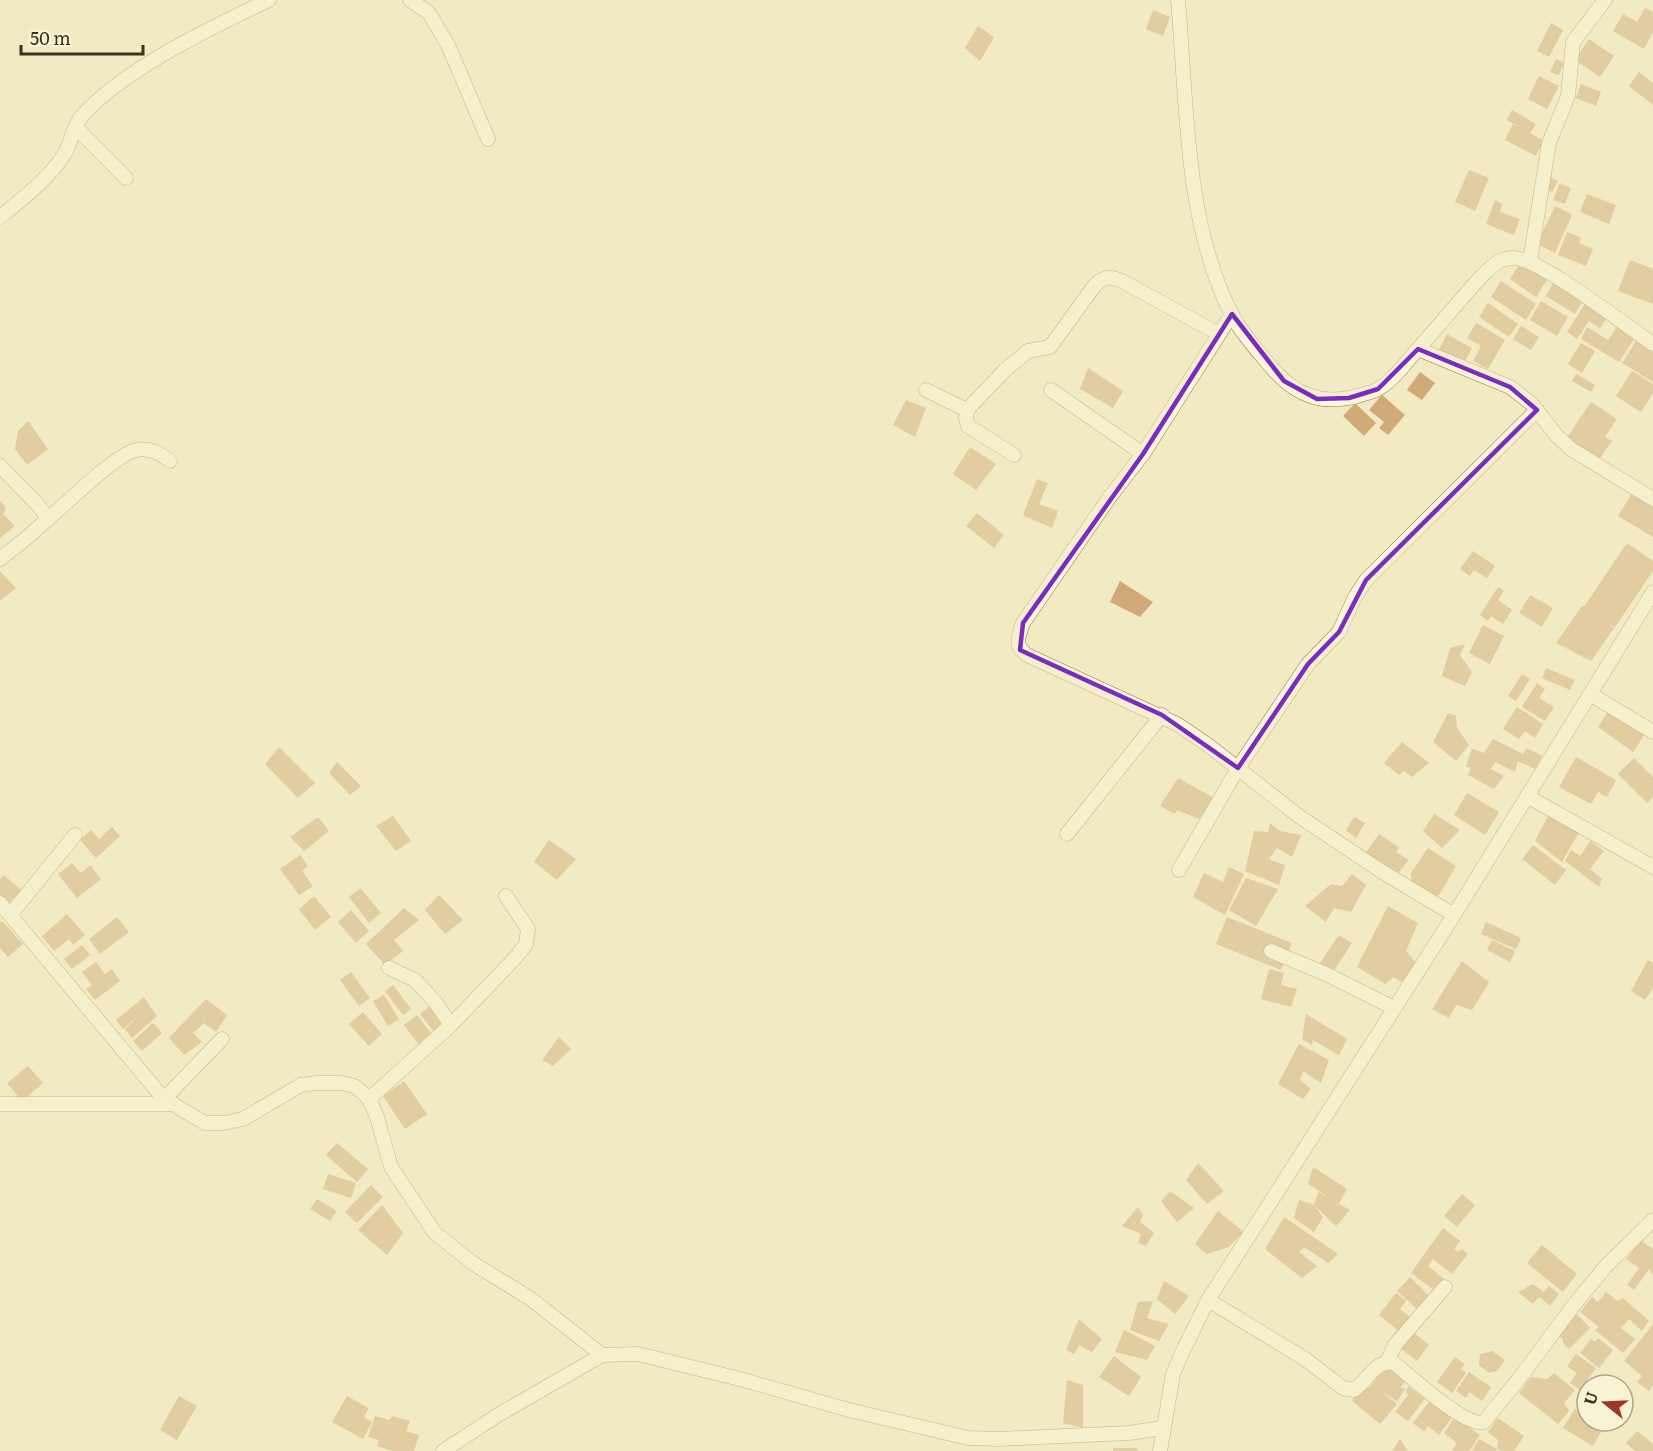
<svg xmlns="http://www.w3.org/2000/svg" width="1653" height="1451" font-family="Literata,serif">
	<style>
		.building { fill: #d1ab77 }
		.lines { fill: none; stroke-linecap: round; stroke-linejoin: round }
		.minor-casing { stroke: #8d7c58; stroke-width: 15 }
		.minor { stroke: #fbf6d7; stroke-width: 14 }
		.marked { fill: none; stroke: #7b2cbf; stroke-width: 4.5; stroke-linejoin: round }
	</style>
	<rect width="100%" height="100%" fill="#f1eac3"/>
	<g class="building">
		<polygon points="1645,8 1653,12 1653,32 1644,49 1613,31 1623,14 1637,22"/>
		<polygon points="1153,10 1170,17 1163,36 1146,29"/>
		<polygon points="1551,23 1563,30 1549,57 1537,51"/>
		<polygon points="978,26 994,37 980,61 965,48"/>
		<polygon points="1589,39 1614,56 1600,77 1575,60"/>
		<polygon points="1556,59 1564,63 1559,75 1550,72"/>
		<polygon points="1639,72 1653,83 1653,105 1629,86"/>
		<polygon points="1539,76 1559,86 1547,109 1528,99"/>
		<polygon points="1581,84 1601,92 1596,106 1576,98"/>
		<polygon points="1512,110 1536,124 1530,133 1544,141 1536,156 1505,140 1513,124 1526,130 1507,120"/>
		<polygon points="1469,170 1489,178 1475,211 1455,202"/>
		<polygon points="1549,176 1558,181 1552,192 1543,188"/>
		<polygon points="1560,183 1571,188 1565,204 1553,200"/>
		<polygon points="1587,194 1616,205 1609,224 1580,212"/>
		<polygon points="1495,200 1502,204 1500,212 1520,219 1514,235 1486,224"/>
		<polygon points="1555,206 1572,215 1555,253 1537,244"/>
		<polygon points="1567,232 1581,238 1579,243 1593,249 1586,266 1558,255"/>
		<polygon points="1522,260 1548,278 1536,297 1510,279"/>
		<polygon points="1630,260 1653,269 1653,304 1618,291"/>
		<polygon points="1555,280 1584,299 1575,314 1546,296"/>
		<polygon points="1501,281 1536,304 1526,320 1491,297"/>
		<polygon points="1541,301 1568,317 1557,336 1530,320"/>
		<polygon points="1586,302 1608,316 1600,328 1589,321 1577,339 1567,332"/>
		<polygon points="1488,303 1518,324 1509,337 1479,317"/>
		<polygon points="1476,323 1505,340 1488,369 1473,361 1481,346 1467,338"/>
		<polygon points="1521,326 1539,337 1531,350 1513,339"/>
		<polygon points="1587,327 1608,340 1617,327 1635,338 1619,362 1581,339"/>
		<polygon points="1447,334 1472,348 1464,363 1439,350"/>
		<polygon points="1638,338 1653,347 1653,382 1622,363"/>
		<polygon points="1581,343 1595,351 1582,373 1568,364"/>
		<polygon points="1088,368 1123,391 1113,408 1080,389"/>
		<polygon points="1632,371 1653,384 1653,393 1641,412 1616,396"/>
		<polygon points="1420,372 1435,383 1422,400 1407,390"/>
		<polygon points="1576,374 1595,385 1591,392 1572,381"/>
		<polygon points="1382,395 1405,415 1388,435 1379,428 1384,422 1369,410"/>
		<polygon points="906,400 926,408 915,437 893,425"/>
		<polygon points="1591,402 1617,419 1605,437 1612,441 1598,461 1566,439"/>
		<polygon points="1355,403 1376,423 1364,436 1343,416"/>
		<polygon points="28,421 48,449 27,465 15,449 18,431"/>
		<polygon points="970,447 996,464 976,490 953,474"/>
		<polygon points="1037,479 1048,483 1039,504 1058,511 1052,528 1023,515"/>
		<polygon points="1634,490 1653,502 1653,537 1618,516"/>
		<polygon points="0,501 6,508 3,514 15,526 0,538"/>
		<polygon points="977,513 1004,535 994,548 966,526"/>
		<polygon points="1627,543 1653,561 1653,571 1615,627 1606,622 1614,628 1591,661 1556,643 1582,606 1584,607"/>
		<polygon points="1473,551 1495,566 1487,578 1474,570 1470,576 1460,569"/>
		<polygon points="0,571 16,588 0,601"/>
		<polygon points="1120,581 1153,602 1140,617 1110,602"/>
		<polygon points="1498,587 1504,591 1498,600 1512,610 1503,624 1491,616 1488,621 1480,615"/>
		<polygon points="1530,595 1553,608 1542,627 1519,613"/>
		<polygon points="1483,625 1504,636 1490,664 1469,653"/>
		<polygon points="1465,644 1460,655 1472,672 1465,686 1442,676 1450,648"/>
		<polygon points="1546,668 1575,680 1570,690 1542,678"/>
		<polygon points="1522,674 1530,679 1516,701 1508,696"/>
		<polygon points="1537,683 1545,689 1539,698 1554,707 1545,721 1522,707"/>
		<polygon points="1517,707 1543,724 1535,738 1525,731 1519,739 1503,729"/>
		<polygon points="1609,710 1645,734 1633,752 1598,727"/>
		<polygon points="1448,713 1456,716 1457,728 1469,745 1456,761 1433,742"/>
		<polygon points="1493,739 1523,754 1526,748 1542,756 1535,769 1518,761 1515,772 1495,762 1491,769 1504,776 1494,789 1468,775 1471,768 1466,766 1472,749 1484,753"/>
		<polygon points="1402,742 1429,763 1412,777 1404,771 1399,775 1384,763"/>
		<polygon points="279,747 315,783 298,798 265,764"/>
		<polygon points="1576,757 1616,780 1607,797 1598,792 1591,804 1559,787"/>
		<polygon points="1634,758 1653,777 1653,797 1647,803 1618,774"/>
		<polygon points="337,762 361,786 350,795 329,773"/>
		<polygon points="1178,778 1214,798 1199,819 1177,810 1175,814 1160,806"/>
		<polygon points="1467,793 1499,812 1485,835 1454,815"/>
		<polygon points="1434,814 1460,830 1442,848 1423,831"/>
		<polygon points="1549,814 1579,832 1562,862 1535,841"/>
		<polygon points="393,816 411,841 396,851 376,826"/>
		<polygon points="318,817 329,831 304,851 290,837"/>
		<polygon points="1354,817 1365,823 1356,838 1346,830"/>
		<polygon points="1270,823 1280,831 1301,835 1292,857 1277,848 1269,859 1285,865 1279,885 1245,871 1254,831 1268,832"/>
		<polygon points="112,827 120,836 96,858 80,840 91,830 99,839"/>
		<polygon points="1379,834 1399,847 1396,852 1409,860 1395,877 1364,855"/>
		<polygon points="549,840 576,859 557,880 534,862"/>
		<polygon points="1590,841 1604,851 1590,869 1602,879 1599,887 1565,861 1571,850 1580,856"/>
		<polygon points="1533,845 1566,870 1555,885 1522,859"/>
		<polygon points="1428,848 1456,866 1436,900 1412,885 1411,873"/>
		<polygon points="300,855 308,866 302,871 313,886 299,895 280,869"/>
		<polygon points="72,863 81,873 90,865 101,879 77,898 58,874"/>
		<polygon points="1229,867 1244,874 1225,915 1193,897 1204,873 1223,882"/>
		<polygon points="1352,874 1366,885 1351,912 1334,908 1326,922 1305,906 1331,884 1342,886"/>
		<polygon points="4,875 21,890 9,903 0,894 0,879"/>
		<polygon points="1246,878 1278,889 1256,926 1229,910"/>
		<polygon points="360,888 381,913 369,923 349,897"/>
		<polygon points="439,895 463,920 445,934 425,910"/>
		<polygon points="314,896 331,917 315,930 299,909"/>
		<polygon points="1388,906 1418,923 1406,951 1416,963 1402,982 1393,977 1385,984 1357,967"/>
		<polygon points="404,908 419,920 394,940 403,951 385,965 366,944"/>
		<polygon points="351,910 369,931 356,943 338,922"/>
		<polygon points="67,914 85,935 73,945 69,939 54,951 42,936"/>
		<polygon points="117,917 129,932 100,954 89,939"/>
		<polygon points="1227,917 1292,943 1281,970 1216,944"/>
		<polygon points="2,921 23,944 8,957 0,948 0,923"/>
		<polygon points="1486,922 1521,938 1516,949 1481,934"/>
		<polygon points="1339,935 1352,943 1331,975 1318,966"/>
		<polygon points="1492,940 1515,951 1510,962 1487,950"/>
		<polygon points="82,945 90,955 72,969 64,959"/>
		<polygon points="1648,960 1653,963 1653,988 1645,1000 1631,991"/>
		<polygon points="1462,961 1489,982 1472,1010 1456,1005 1449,1018 1432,1009"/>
		<polygon points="96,962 105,974 112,969 120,981 95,1000 86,989 92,985 82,972"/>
		<polygon points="1269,969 1284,973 1281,985 1297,989 1291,1007 1261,999"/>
		<polygon points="351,972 370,998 359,1006 340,980"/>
		<polygon points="393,985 411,1009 403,1015 385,991"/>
		<polygon points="384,995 399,1019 388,1026 373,1001"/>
		<polygon points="144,997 157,1016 132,1038 125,1029 140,1014 123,1029 116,1020"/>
		<polygon points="206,999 227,1015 216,1032 204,1023 193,1033 202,1042 184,1055 169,1038"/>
		<polygon points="430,1006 444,1025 435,1033 420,1014"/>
		<polygon points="363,1012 382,1034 369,1046 349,1024"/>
		<polygon points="1306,1014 1347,1039 1339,1055 1313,1040 1312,1045 1302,1039"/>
		<polygon points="417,1015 433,1036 420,1046 404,1025"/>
		<polygon points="153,1023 162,1033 142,1051 133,1041"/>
		<polygon points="559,1037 571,1049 553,1066 542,1060"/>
		<polygon points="1299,1044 1329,1060 1321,1083 1303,1071 1300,1080 1311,1089 1303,1099 1278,1084"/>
		<polygon points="28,1066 43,1083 22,1101 7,1083"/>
		<polygon points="404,1081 427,1114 405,1129 383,1096"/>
		<polygon points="337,1143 368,1169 357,1182 326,1155"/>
		<polygon points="1198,1163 1224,1191 1207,1204 1186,1180"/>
		<polygon points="1313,1167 1347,1189 1339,1204 1350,1210 1336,1226 1314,1205 1323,1217 1314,1232 1294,1218 1299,1200 1314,1205 1318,1192 1328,1197 1308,1184"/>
		<polygon points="328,1174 356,1183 351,1198 323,1189"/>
		<polygon points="371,1185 383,1197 357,1223 345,1212"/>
		<polygon points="1170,1191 1194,1208 1177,1222 1161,1201"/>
		<polygon points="1462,1194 1475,1205 1457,1227 1444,1216"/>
		<polygon points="317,1199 337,1211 330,1221 310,1209"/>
		<polygon points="382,1205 403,1233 387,1255 358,1230"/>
		<polygon points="1138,1207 1143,1215 1140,1222 1154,1233 1146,1246 1138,1243 1141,1234 1122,1226"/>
		<polygon points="1218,1211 1244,1232 1229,1247 1207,1254 1195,1244"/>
		<polygon points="1284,1217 1338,1254 1328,1263 1304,1247 1299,1252 1317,1266 1302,1278 1265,1249"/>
		<polygon points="1443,1228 1460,1241 1454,1249 1458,1252 1462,1249 1468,1254 1452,1274 1433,1259 1428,1266 1444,1279 1435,1291 1411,1273"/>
		<polygon points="1640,1240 1653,1249 1653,1275 1649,1269 1634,1290 1627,1285 1639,1268 1626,1259"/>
		<polygon points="1542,1245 1577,1274 1563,1292 1527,1263"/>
		<polygon points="1410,1277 1430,1297 1418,1310 1397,1291"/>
		<polygon points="1164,1281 1189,1296 1175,1314 1157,1299"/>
		<polygon points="1533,1284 1544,1292 1549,1286 1559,1294 1550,1306 1539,1297 1533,1304 1518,1292"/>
		<polygon points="1606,1292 1618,1301 1623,1298 1649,1321 1642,1331 1629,1319 1621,1328 1635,1339 1623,1353 1595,1330 1599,1327 1580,1312 1592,1297 1598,1302"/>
		<polygon points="1396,1293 1406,1301 1400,1309 1411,1318 1400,1332 1379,1315"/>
		<polygon points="1153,1301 1147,1318 1169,1324 1159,1341 1130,1330 1138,1302"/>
		<polygon points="1571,1308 1590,1328 1569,1349 1563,1343 1563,1339 1555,1334"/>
		<polygon points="1079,1319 1102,1339 1092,1352 1079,1345 1074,1354 1066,1350"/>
		<polygon points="1653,1324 1653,1385 1649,1391 1637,1382 1642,1376 1624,1361"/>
		<polygon points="1409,1329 1429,1345 1417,1361 1396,1345"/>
		<polygon points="1124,1330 1155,1346 1147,1360 1115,1352"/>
		<polygon points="1598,1338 1613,1350 1599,1368 1580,1353 1591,1339 1595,1342"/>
		<polygon points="1492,1351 1505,1360 1497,1371 1489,1373 1479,1365 1480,1354"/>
		<polygon points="1576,1354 1596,1368 1580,1390 1570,1383 1577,1373 1567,1366"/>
		<polygon points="1114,1356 1141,1377 1129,1396 1099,1377"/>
		<polygon points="1455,1357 1465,1364 1461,1369 1466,1373 1452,1393 1437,1382"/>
		<polygon points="1386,1365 1407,1379 1400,1388 1405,1389 1397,1401 1383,1393 1397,1404 1380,1424 1352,1401 1365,1385 1369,1388"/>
		<polygon points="1469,1372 1491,1387 1482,1401 1469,1392 1466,1398 1456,1391"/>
		<polygon points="1554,1373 1575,1390 1564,1403 1569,1411 1558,1424 1519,1393 1531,1377 1547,1379"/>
		<polygon points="1597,1377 1607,1385 1591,1385"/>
		<polygon points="1067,1380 1083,1385 1083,1428 1063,1423"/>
		<polygon points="1620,1382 1633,1393 1623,1406 1623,1385 1617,1385"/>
		<polygon points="1408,1386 1425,1399 1408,1421 1395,1412 1408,1395 1406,1392"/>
		<polygon points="179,1396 197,1406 177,1440 160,1430"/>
		<polygon points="347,1396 369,1408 364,1417 372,1422 363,1439 332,1422"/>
		<polygon points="1432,1398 1452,1418 1439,1435 1428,1426 1424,1432 1413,1423"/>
		<polygon points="1575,1409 1587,1417 1587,1421 1594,1421 1604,1427 1593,1446 1563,1428"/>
		<polygon points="375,1416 389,1420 392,1416 410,1421 406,1431 419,1435 414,1451 392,1451 377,1446 379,1440 368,1437"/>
		<polygon points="1455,1417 1480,1435 1469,1451 1452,1451 1457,1443 1444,1433"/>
		<polygon points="1498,1418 1524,1436 1514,1451 1502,1451 1497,1449 1496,1451 1472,1451 1479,1439 1497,1449 1498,1440 1488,1432"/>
		<polygon points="1637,1431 1653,1444 1653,1451 1635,1451 1626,1443"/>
		<polygon points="1400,1439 1408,1451 1392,1451"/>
		<polygon points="1113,1448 1136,1448 1139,1451 1113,1451"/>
	</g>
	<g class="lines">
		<defs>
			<g id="minor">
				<polyline points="410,0 429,13 448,45 488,139"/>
				<path d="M1178 0C1187 101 1184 220 1231 313 1241 333 1258 351 1272 368 1297 397 1324 406 1361 395 1366 393 1374 392 1378 389 1394 380 1405 363 1417 350 1439 326 1460 299 1483 275 1492 266 1501 257 1515 258 1540 259 1628 327 1653 344"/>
				<polyline points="76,127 126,178"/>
				<path d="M0 217C21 200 51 177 65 153 72 142 73 125 82 116 124 69 212 27 269 0"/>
				<polyline points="1530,261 1549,143 1568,96 1573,42 1605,0"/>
				<path d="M1232 314 1143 454 1109 498 1023 623C1018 637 1014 646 1027 655L1177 724 1208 745 1300 817 1381 871 1454 915"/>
				<polyline points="1418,349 1510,387 1532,404 1556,435 1571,449 1653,499"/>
				<polyline points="926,390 967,410 966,419 968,426 1014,455"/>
				<polyline points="1051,390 1143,454"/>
				<path d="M967 410 1005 370 1028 351 1050 347 1095 285C1105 276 1110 276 1122 281L1219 334"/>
				<polyline points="0,466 39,506 48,519 23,541 0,559"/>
				<path d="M48 519C66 504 115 455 136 450 149 447 160 453 170 461"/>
				<polyline points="1590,694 1653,732"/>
				<polyline points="1527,796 1653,867"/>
				<polyline points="1067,834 1162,715"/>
				<polyline points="1179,870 1238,768 1308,664 1339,632 1355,597 1366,580 1537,410"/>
				<polyline points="0,903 164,1099 205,1123 224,1123 243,1119 301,1085 317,1083 342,1083 354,1086 362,1092 369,1099 377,1117 391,1167 435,1233 474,1264 531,1299 602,1355"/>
				<polyline points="11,914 75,835"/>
				<polyline points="1271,951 1326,974 1394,1008"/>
				<polyline points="389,968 415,980 436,1003 451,1025"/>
				<polyline points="164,1099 222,1039"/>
				<polyline points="369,1099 451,1025 516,957 526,944 528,929 506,896"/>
				<polyline points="0,1104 173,1104"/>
				<path d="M1208 1300 1305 1359 1343 1388 1354 1390C1367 1381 1376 1359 1394 1363 1410 1376 1466 1428 1484 1422L1522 1375 1573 1306 1607 1265 1653 1220"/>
				<polyline points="1387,1362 1395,1345 1445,1287"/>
				<polyline points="443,1451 498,1415 602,1355 638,1354 740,1379 849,1410 968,1438 998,1439 1129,1433 1162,1428"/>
				<polyline points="1160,1451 1173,1374 1181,1355 1208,1300 1454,915 1653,592"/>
			</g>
		</defs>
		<use href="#minor" class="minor-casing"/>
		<use href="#minor" class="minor"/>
	</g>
	<path d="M0 0H1653V1451H0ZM1232 314 1284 381 1317 399 1349 398 1378 389 1418 349 1510 387 1537 410 1366 580 1339 632 1308 664 1238 768 1162 715 1020 650 1023 623 1143 454Z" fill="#f1eac3" fill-opacity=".55" fill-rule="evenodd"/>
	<path class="marked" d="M1232 314 1284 381 1317 399 1349 398 1378 389 1418 349 1510 387 1537 410 1366 580 1339 632 1308 664 1238 768 1162 715 1020 650 1023 623 1143 454Z"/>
	<g transform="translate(1605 1403) rotate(288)"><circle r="28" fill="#f8f3d3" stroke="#ada58a" stroke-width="1.5"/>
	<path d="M0-4.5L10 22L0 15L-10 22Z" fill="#a03724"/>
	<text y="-9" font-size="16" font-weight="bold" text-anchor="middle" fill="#3c311d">U</text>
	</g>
	<path d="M21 45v9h122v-9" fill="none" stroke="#3c311d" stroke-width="3"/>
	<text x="30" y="45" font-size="18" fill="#3c311d" stroke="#f8f3d3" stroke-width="4.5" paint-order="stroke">50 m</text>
</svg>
